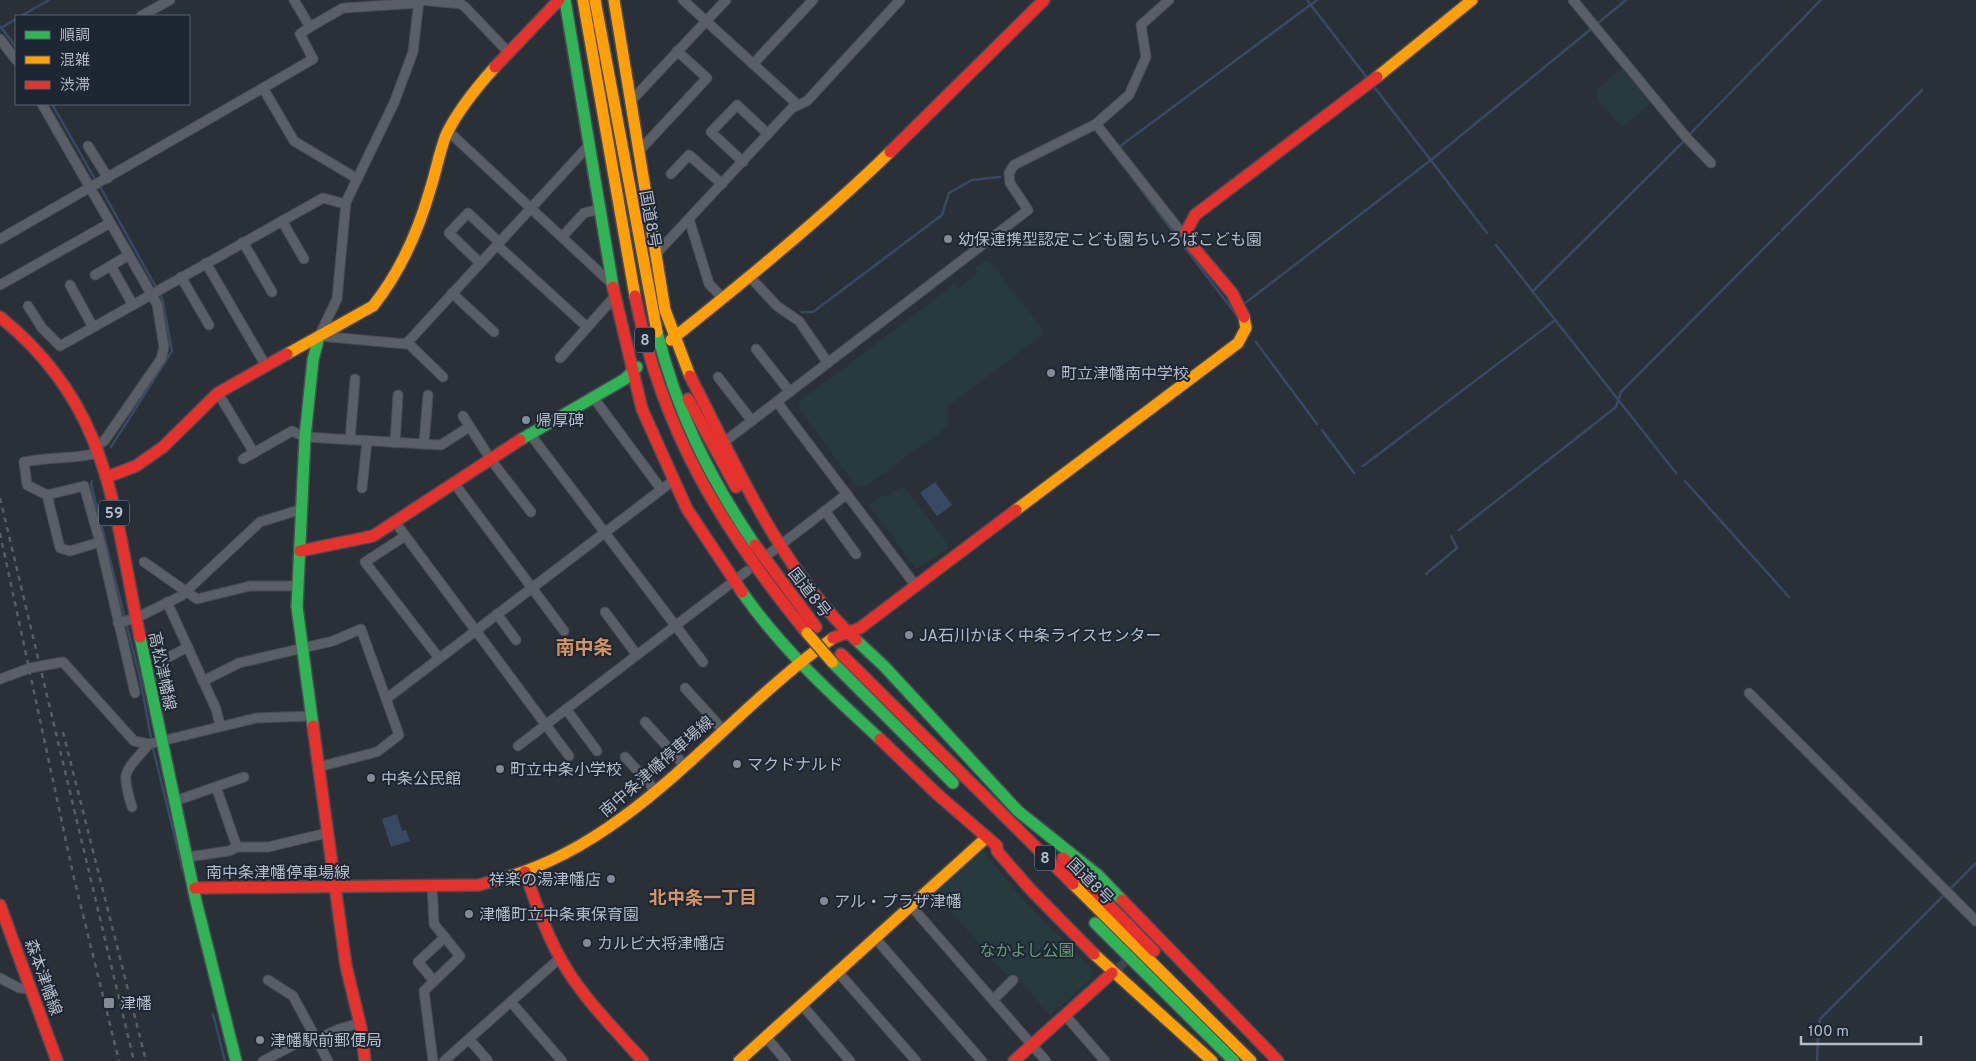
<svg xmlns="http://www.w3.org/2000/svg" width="1976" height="1061" font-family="Overpass,'Noto Sans JP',sans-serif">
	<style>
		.green { fill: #273a3e }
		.water { fill: #384963 }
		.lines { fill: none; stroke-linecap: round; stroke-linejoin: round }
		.stream { stroke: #384963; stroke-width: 2.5 }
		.street-tunnel { stroke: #3f454e; stroke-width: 9; stroke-dasharray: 9 4.5; stroke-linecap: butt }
		.street-casing { stroke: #484c53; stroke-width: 11 }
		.fast-casing { stroke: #484c53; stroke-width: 14 }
		.slow-casing { stroke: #484c53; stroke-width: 14 }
		.jam-casing { stroke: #484c53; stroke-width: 14 }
		.street { stroke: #5a5e66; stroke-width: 9 }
		.fast { stroke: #30b455; stroke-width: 11 }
		.slow { stroke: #ff9f0a; stroke-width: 11 }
		.jam { stroke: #e5322d; stroke-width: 11 }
		.rail { stroke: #595d64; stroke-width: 2.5; stroke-dasharray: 5 5; stroke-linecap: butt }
		.slow-bridge-casing { stroke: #474c53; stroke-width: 14; stroke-linecap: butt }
		.slow-bridge { stroke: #ff9f0a; stroke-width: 11 }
		.poi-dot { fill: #848b96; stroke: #1d2633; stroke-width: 2 }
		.labels { text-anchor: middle; stroke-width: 4; stroke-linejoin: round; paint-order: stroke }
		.shield { fill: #1d2633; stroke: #878f9c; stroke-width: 1 }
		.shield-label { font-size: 15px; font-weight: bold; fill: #b4bcc9 }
		.street-label { font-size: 16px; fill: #b4bcc9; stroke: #1d2633 }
		.poi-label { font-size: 16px; fill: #b4bcc9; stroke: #1d2633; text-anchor: start }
		.park-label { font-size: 16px; fill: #6b9a76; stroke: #1d2633 }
		.neighbourhood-label { font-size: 18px; font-weight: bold; fill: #d59563; stroke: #1d2633 }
		.quarter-label { font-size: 19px; font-weight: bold; fill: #d59563; stroke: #1d2633 }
	</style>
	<rect width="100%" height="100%" fill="#2a3038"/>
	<g class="green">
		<polygon points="1622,69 1651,103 1622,127 1597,99 1597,89"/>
		<polygon points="985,261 990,262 1042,328 1042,335 948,406 947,427 865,487 855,485 799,408 799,402 955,284 959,288 977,273 974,268"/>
		<polygon points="903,486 948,544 948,548 918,568 915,568 869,505 883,494 886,497"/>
		<polygon points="982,849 1016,892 1093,970 1091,979 1050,1016 1021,982 1016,986 934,893"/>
	</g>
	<g class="water">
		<polygon points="935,482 952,505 937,516 920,493"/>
		<polygon points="397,814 402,831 406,830 410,841 391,847 382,819"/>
	</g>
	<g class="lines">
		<g class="stream">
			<polyline points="1307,0 1368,79"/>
			<polyline points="21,16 49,0"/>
			<polyline points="1598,23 1626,0"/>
			<polyline points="0,26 16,47"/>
			<polyline points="1,28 16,19"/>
			<polyline points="1375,88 1487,233"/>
			<polyline points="52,104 96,181"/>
			<polyline points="1690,134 1821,0"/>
			<polyline points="1119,147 1317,0"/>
			<polyline points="1119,160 1174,233"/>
			<polyline points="99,185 162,298 172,351 111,447"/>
			<polyline points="1782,230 1922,90"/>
			<polyline points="1183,245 1238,317"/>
			<polyline points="1496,245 1676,473"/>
			<polyline points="1532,292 1683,142"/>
			<polyline points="1244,304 1431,160 1591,29"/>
			<polyline points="802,312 813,312 942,215 949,193 972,180 1000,177"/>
			<polyline points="1256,342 1317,424"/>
			<polyline points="1322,430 1354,473"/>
			<polyline points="1363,466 1554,321"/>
			<polyline points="92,481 91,484 140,678 151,738"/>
			<polyline points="1685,481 1789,597"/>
			<polyline points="1459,530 1616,407 1621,392 1779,233"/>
			<polyline points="1426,574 1457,548 1451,536"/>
			<polyline points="153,748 183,871"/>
			<polyline points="1949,890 1976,863"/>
			<polyline points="213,1014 225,1061"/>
			<polyline points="1819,1026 1820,1019 1945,894"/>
			<polyline points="1817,1061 1818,1037"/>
		</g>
		<polyline class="street-tunnel" points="1118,968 1132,956"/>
		<defs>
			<g id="street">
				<polyline points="419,0 413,52 394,103 346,202 337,299 319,336 406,344 590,144"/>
				<polyline points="419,0 461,4 465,7 509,53"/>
				<polyline points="683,0 798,105"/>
				<polyline points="1573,0 1686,137 1711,163"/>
				<polyline points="141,16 170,0"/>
				<polyline points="310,27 343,8 419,3"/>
				<polyline points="0,39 16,60"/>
				<polyline points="753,64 813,0"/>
				<polyline points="263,88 313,59 300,34 310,27 294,0"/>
				<polyline points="630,102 726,0"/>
				<polyline points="42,104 157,304 164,347 161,359 105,440 97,446"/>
				<polyline points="1096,124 1181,232 1186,232"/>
				<polyline points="448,131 611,283"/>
				<polyline points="88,146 108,178"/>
				<polyline points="640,150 707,78 677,51"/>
				<polyline points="743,162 711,132 737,105 768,134"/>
				<polyline points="671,174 689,155 722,184"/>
				<polyline points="689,219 709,284 723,298"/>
				<polyline points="282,221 304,259"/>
				<polyline points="562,237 584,213 601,209"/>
				<polyline points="0,239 263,88 294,141 356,178"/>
				<polyline points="243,242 272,292"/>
				<polyline points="497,245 587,327"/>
				<polyline points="655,255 792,108 807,101 900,0"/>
				<polyline points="206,263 266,366"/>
				<polyline points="480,263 449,233 468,213 499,242"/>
				<polyline points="111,266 133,305"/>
				<polyline points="95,275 129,255"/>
				<polyline points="181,277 209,325"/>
				<polyline points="750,277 777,306 799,321 828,363"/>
				<polyline points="0,285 110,223"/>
				<polyline points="70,285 93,327"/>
				<polyline points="452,293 494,332"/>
				<polyline points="28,306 42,328 60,346 323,198 345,204"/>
				<polyline points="407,342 443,377"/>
				<polyline points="756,349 790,392"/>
				<polyline points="560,358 616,295"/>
				<polyline points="718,377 752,421"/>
				<polyline points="218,393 254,453"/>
				<polyline points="593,397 661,489"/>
				<polyline points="777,402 916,586"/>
				<polyline points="463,416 491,460 531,512"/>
				<polyline points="530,434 703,662"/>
				<polyline points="350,440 355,379"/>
				<polyline points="724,442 1028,210 1010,183 1009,173 1014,165 1096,124 1129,95 1146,57 1141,25 1169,0"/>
				<polyline points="395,443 398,395"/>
				<polyline points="424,444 428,395"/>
				<path d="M99 453C74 459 49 457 24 462L27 485 47 495 60 548 70 551 100 542"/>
				<polyline points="243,459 292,431 305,437 441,445 469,427"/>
				<polyline points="454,483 564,631"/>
				<polyline points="362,488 367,441"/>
				<polyline points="47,495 84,486 100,542 135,693"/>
				<polyline points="825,511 856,554"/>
				<polyline points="395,522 569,756"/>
				<polyline points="405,536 365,562 439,658"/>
				<polyline points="770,553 847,494"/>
				<polyline points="144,562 197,599 250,586 298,586"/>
				<polyline points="167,602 216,709 220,725"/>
				<polyline points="605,612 637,655"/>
				<polyline points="497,614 516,640"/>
				<polyline points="118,623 136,618 181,596 260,522 302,509"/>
				<polyline points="167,658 188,647"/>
				<polyline points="0,679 30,668 63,662 134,741 149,744 256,718 311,716"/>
				<polyline points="203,681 239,663 333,641 361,629 399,735 377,752 318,767"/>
				<polyline points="685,688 723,730"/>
				<polyline points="1749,693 1976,921"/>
				<polyline points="386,699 674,480"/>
				<polyline points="566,709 597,751"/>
				<polyline points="645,722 684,765"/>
				<polyline points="518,746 747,571"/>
				<polyline points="625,757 656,791"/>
				<polyline points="216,787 237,847"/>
				<polyline points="175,801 244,777"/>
				<path d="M132 807C120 769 125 773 149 744"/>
				<polyline points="188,857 229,851 237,847 268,847 327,833"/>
				<polyline points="432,885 434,924 460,956 424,991 433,1061"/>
				<polyline points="911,906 1046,1061"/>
				<polyline points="875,938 982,1061"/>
				<polyline points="838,972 916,1061"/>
				<polyline points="0,978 19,988 31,989"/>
				<polyline points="268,980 293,996 328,1061"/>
				<polyline points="434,981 418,962 445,937"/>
				<polyline points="994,999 1013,980"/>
				<polyline points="511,1002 562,1061"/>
				<polyline points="802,1005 850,1061"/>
				<polyline points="1065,1015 1105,1061"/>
				<polyline points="766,1037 786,1061"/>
				<polyline points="469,1039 488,1061"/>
				<polyline points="263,1061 307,1038 317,1039 339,1029 360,1023"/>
				<polyline points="444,1061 560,958"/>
			</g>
			<g id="fast">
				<polyline points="565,0 613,287"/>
				<path d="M657 332C677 412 709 477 755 545"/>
				<polyline points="520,440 625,379 637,367"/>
				<path d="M742 592C781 648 830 693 880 739"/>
				<polyline points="140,637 196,901 236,1061"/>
				<polyline points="856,640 884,666 1018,811 1098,875 1122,900"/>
				<polyline points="832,662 953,783"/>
				<polyline points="313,726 297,607 305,437 313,360 319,336"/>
				<polyline points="1095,923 1234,1061"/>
			</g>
			<g id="slow">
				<polyline points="583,0 635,296"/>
				<polyline points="595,0 657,332"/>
				<polyline points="614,0 665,310 690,376"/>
				<polyline points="1377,77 1472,0"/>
				<path d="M671 340C746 280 821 219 890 152"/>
				<path d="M287 354 373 306C400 272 418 232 430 190 436 172 439 153 446 135 458 110 476 88 495 67"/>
				<polyline points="1016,510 1238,343 1246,328 1244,317"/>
				<path d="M507 877C637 840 726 713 833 638"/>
				<polyline points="1073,884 1251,1061"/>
				<polyline points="1094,954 1212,1061"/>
				<polyline points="739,1061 987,837"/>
			</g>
			<g id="jam">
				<polyline points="495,67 559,0"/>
				<polyline points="890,152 1044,0"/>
				<polyline points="613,287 642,409 687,509 742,592"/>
				<path d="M635 296C662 432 721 527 807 633"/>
				<path d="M0 317C111 406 113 509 140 637"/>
				<polyline points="1244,317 1232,293 1189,242 1186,232 1195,215 1377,77"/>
				<path d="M690 376C737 467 780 568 856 640"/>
				<polyline points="688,399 736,487"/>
				<polyline points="107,477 136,466 163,447 218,393 287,354"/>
				<polyline points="755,545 816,627"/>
				<polyline points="300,551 373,536 520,440"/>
				<polyline points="833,638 860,628 1016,510"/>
				<polyline points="841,654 1073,884"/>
				<polyline points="313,726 346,966 361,1028 365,1061"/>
				<polyline points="880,739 937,794 997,846 997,851 1031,890 1094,954"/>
				<polyline points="1063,858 1154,951"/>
				<path d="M525 872C537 907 549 942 569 973 590 1005 618 1033 643 1061"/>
				<polyline points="195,888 479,885 507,877"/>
				<polyline points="1122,900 1278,1061"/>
				<polyline points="0,905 57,1061"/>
				<polyline points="1014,1061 1112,973"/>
			</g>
		</defs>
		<use href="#street" class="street-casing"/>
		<use href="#fast" class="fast-casing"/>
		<use href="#slow" class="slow-casing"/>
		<use href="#jam" class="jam-casing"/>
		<use href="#street" class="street"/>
		<use href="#fast" class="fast"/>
		<use href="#slow" class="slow"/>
		<use href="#jam" class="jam"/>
		<g class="rail">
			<polyline points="0,498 134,1061"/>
			<polyline points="0,533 73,874 119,1061"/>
			<polyline points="63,732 146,1061"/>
		</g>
		<defs>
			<polyline id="slow-bridge" points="807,633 832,662"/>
		</defs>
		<use href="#slow-bridge" class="slow-bridge-casing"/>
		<use href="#slow-bridge" class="slow-bridge"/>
	</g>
	<g class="poi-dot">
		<circle cx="948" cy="239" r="5"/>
		<circle cx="1051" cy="373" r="5"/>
		<circle cx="526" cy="420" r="5"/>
		<circle cx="909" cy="635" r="5"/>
		<circle cx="737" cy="764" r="5"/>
		<circle cx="500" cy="769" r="5"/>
		<circle cx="371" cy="778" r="5"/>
		<circle cx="611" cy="879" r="5"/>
		<circle cx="824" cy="901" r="5"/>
		<circle cx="469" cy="914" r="5"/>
		<circle cx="587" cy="943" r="5"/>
		<rect x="103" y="997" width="12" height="12" rx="2.5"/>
		<circle cx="260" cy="1040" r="5"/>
	</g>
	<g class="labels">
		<g class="shield">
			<rect x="635" y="327.5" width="20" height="25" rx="4"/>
			<rect x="99" y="500.5" width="30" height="25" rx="4"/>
			<rect x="1035" y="845.5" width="20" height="25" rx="4"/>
		</g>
		<g class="shield-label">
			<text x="645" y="345">8</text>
			<text x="114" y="518">59</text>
			<text x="1045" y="863">8</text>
		</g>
		<g class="street-label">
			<text transform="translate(651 219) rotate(80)" y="6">国道8号</text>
			<text transform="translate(810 592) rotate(52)" y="6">国道8号</text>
			<text transform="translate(163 671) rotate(78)" y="6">高松津幡線</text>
			<text transform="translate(656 766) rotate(-41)" y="6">南中条津幡停車場線</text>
			<text x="278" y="878">南中条津幡停車場線</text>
			<text transform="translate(1091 881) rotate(45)" y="6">国道8号</text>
			<text transform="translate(44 977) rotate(70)" y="6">森本津幡線</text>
		</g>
		<g class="poi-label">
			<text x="958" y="245">幼保連携型認定こども園ちいろばこども園</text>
			<text x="1061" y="379">町立津幡南中学校</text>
			<text x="536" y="426">帰厚碑</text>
			<text x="919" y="641">JA石川かほく中条ライスセンター</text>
			<text x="747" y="770">マクドナルド</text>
			<text x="510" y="775">町立中条小学校</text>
			<text x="381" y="784">中条公民館</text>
			<text x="601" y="885" text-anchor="end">祥楽の湯津幡店</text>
			<text x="834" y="907">アル・プラザ津幡</text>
			<text x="479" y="920">津幡町立中条東保育園</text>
			<text x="597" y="949">カルビ大将津幡店</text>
			<text x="120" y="1009">津幡</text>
			<text x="270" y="1046">津幡駅前郵便局</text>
		</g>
		<g class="park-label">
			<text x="1027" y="956">なかよし公園</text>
		</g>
		<g class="neighbourhood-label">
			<text x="703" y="904">北中条一丁目</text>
		</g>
		<g class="quarter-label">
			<text x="584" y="654">南中条</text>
		</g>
	</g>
	<rect x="15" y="15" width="175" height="90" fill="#1d2633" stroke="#59626f"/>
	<rect x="25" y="31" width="25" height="8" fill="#30b455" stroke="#59626f"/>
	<text x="60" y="40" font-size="15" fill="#b4bcc9">順調</text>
	<rect x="25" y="56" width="25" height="8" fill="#ff9f0a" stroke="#59626f"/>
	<text x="60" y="65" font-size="15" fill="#b4bcc9">混雑</text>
	<rect x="25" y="81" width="25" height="8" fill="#e5322d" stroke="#59626f"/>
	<text x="60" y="90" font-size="15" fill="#b4bcc9">渋滞</text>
	<path d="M1801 1036v8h120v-8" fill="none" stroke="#b4bcc9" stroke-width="2.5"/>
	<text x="1808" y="1036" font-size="15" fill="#b4bcc9" stroke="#1d2633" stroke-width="4" paint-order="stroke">100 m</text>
</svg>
